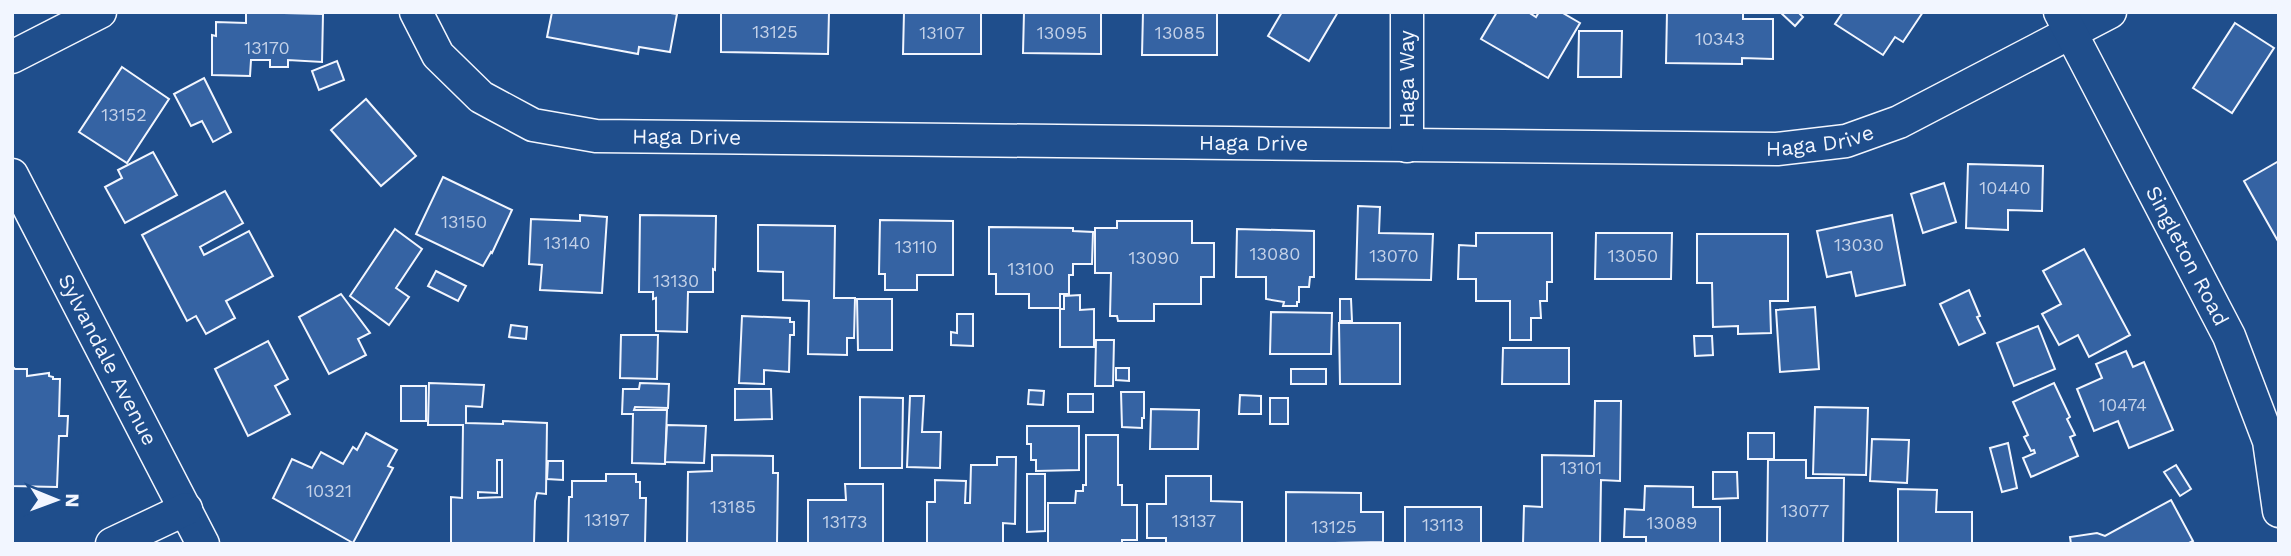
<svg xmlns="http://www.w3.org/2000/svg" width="2291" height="556" font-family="'Work Sans',sans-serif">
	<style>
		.building { fill: #3563a3; stroke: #f2f6ff; stroke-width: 2; fill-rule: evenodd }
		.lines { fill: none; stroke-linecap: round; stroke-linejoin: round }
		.street-casing { stroke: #f2f6ff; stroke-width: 35 }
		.street { stroke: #1f4e8c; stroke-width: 32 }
		.labels { text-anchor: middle; stroke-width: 5; stroke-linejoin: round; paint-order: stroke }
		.number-label { font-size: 18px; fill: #c3d1e8 }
		.street-label { font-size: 21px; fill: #f2f6ff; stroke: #1f4e8c }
	</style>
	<rect width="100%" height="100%" fill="#1f4e8c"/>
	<g class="building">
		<polygon points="246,12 323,14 322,62 288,60 288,67 270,67 270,60 251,60 250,76 212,75 212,35 216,36 216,22 246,23"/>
		<polygon points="552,12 664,12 677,14 670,52 639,47 638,54 547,37"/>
		<polygon points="721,12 829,12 828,54 721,52"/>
		<polygon points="904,12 981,12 981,54 903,54"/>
		<polygon points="1024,12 1101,12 1101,54 1023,53"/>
		<polygon points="1143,12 1217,12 1217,55 1142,55"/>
		<polygon points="1282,12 1338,12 1309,61 1268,36"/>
		<polygon points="1497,12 1528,12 1536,17 1539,12 1561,12 1580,23 1548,78 1481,39"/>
		<polygon points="1667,12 1743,12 1743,19 1773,19 1773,59 1742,58 1742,64 1666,63"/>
		<polygon points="1780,12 1798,12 1803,17 1795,26"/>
		<polygon points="1843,12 1923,12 1903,42 1895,37 1883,55 1835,24"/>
		<polygon points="2235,23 2274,48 2232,113 2193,88"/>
		<polygon points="1579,31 1622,31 1621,77 1578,77"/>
		<polygon points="337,61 344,80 319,90 312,71"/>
		<polygon points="122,67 169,99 127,163 79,132"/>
		<polygon points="204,78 231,132 213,142 202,121 191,126 174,94"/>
		<polygon points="366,99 416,156 381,186 331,130"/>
		<polygon points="153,152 177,195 125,223 105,187 122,178 118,170"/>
		<polygon points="2279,161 2279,243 2244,181"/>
		<polygon points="1968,164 2043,166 2042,211 2008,210 2008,230 1966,228"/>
		<polygon points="443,177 512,210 492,253 491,252 483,266 416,234"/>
		<polygon points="1944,183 1956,222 1923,233 1911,194"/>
		<polygon points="225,191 243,223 200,247 204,255 249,231 273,276 226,301 235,318 206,334 196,316 187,321 142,235"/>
		<polygon points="1358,206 1380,207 1379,233 1433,234 1431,280 1356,279"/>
		<polygon points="580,215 607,217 602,293 540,290 542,265 529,264 531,219 580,221"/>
		<polygon points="640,215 716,216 715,270 713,269 713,292 688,292 687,332 656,331 656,298 653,299 653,292 639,292"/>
		<polygon points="1892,215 1905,285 1856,296 1851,272 1827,277 1817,231"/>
		<polygon points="880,220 953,221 953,275 917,275 917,290 885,290 885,274 879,274"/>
		<polygon points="1117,221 1192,221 1192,243 1214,243 1214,277 1201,277 1201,304 1154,304 1154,321 1118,321 1117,316 1110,316 1111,273 1095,273 1095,228 1117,228"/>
		<polygon points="758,225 835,226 834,298 855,298 854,338 847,338 847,355 808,354 809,301 783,300 783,272 758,271"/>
		<polygon points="989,227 1073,228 1073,231 1093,232 1092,264 1073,264 1073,275 1069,275 1069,294 1060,294 1060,308 1029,308 1029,294 996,294 996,274 989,274"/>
		<polygon points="395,229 422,249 396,288 409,297 389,325 350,296"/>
		<polygon points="1237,229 1314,231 1314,277 1310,277 1309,287 1299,287 1299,302 1297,302 1297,306 1283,306 1284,302 1266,299 1266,277 1236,277"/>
		<polygon points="1476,233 1552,233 1552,282 1547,282 1547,301 1540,301 1541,318 1531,318 1531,340 1510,340 1510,301 1476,301 1476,279 1458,279 1459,245 1476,246"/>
		<polygon points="1596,233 1672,233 1671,279 1595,279"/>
		<polygon points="1697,234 1788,234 1788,301 1770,301 1771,333 1738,334 1738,326 1713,327 1712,283 1697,283"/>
		<polygon points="2084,249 2130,335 2089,357 2078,335 2059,345 2042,314 2061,304 2043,271"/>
		<polygon points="436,271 466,286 458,301 428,286"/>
		<polygon points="1969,290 1980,316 1977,317 1985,333 1959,345 1940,304"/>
		<polygon points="341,294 370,333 358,339 366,355 329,374 299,317"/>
		<polygon points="1080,295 1080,310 1094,309 1094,347 1060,347 1060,309 1064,309 1064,296"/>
		<polygon points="857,299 892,299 892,350 858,350"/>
		<polygon points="1340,299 1351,299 1352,321 1340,321"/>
		<polygon points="1815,307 1819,369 1780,372 1776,310"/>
		<polygon points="1271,312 1332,313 1331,354 1270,354"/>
		<polygon points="957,314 973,314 973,346 951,345 951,332 957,333"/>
		<polygon points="742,316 790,318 790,322 794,322 794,335 790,335 789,372 764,370 764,384 739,383"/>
		<polygon points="1339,323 1400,323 1400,384 1340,384"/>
		<polygon points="511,325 527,327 526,339 509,337"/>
		<polygon points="2038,326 2055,369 2014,386 1997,343"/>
		<polygon points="621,335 658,335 657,379 620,378"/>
		<polygon points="1694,336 1712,336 1713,355 1695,356"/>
		<polygon points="1096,340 1114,340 1113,386 1095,386"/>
		<polygon points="268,341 288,379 275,386 290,414 248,436 215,369"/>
		<polygon points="1503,348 1569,348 1569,384 1502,384"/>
		<polygon points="2126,351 2133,367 2144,362 2173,430 2129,448 2118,421 2094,431 2077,389 2102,378 2096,364"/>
		<polygon points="12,366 15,369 27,369 27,376 49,373 49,376 53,377 53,379 60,379 59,416 68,416 67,436 59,436 57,487 12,486"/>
		<polygon points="1116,368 1129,368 1129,381 1116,380"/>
		<rect x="1291" y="369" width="35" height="15"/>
		<path d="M429 383 484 385 482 407 466 406V423L503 424V421L547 423 546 494 537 493 535 501 534 544 451 543V497L462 498 463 425H428ZM497 460H502V497L478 498V492L497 493Z"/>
		<polygon points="640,383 669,384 668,408 635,407 634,410 667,410 665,464 632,463 633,414 622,414 623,389 639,389"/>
		<polygon points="2054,383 2070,417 2067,419 2075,435 2070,437 2078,456 2031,477 2023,458 2035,453 2034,450 2031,451 2024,437 2028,435 2013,402"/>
		<rect x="401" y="386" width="25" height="35"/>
		<polygon points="735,389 771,389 772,419 735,420"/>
		<polygon points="1029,390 1044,391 1043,405 1028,404"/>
		<polygon points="1121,392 1144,392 1144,418 1142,418 1142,428 1122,427"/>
		<rect x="1068" y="394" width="25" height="18"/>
		<polygon points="1240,395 1261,396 1261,414 1239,414"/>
		<polygon points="910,396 924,396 922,432 941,432 940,468 907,467"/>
		<polygon points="860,397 903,398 902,468 860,468"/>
		<rect x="1270" y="398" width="18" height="26"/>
		<polygon points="1595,401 1621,401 1620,481 1601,480 1600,544 1523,544 1524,506 1542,507 1542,455 1594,456"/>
		<polygon points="1815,407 1868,408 1866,475 1813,474"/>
		<polygon points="1151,409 1199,410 1198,449 1150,449"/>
		<polygon points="667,425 706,426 704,463 665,462"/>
		<polygon points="1027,426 1079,426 1079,470 1036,471 1036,460 1031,460 1031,444 1027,444"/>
		<polygon points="366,433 397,450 388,466 393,468 353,543 273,498 292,459 312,468 321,452 343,464 353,447 357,450"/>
		<rect x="1748" y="433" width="26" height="26"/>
		<polygon points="1086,435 1118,435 1118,485 1122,485 1122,505 1137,505 1137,540 1122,540 1122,544 1048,544 1048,503 1075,503 1076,491 1083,491 1083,485 1086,485"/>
		<polygon points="1872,439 1909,440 1907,483 1870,481"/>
		<polygon points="2008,443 2017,488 2002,492 1990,448"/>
		<polygon points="712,455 773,456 773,473 778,473 777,544 687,543 688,472 712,471"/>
		<polygon points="997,457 1016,457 1015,524 1003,523 1003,544 927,544 927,502 935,502 935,480 966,481 965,503 970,503 971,465 997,465"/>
		<polygon points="1768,460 1806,460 1806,478 1844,478 1843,544 1767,544"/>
		<polygon points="548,461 563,461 563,480 547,479"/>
		<polygon points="2176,465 2191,489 2180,496 2164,472"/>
		<polygon points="1713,472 1737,472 1738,498 1713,499"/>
		<polygon points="606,474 636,474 636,482 640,482 640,498 646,498 645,544 568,543 569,497 572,497 572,481 606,481"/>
		<polygon points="1027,474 1045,474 1045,531 1027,532"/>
		<polygon points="1166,476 1211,476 1211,501 1242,502 1242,544 1166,544 1166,538 1147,538 1147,504 1166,504"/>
		<polygon points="845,484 883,484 883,544 808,544 808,500 846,500"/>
		<polygon points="1645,486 1693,487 1693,507 1720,507 1720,544 1646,544 1646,537 1624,537 1625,509 1644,510"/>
		<polygon points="1898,489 1937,490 1936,512 1972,512 1972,544 1898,544"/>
		<polygon points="1286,492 1361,493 1361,512 1383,512 1383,542 1286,544"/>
		<polygon points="2171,500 2193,541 2187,544 2071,544 2070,537 2097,533 2105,536"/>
		<rect x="1405" y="507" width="76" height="37"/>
	</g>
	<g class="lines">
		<defs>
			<g id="street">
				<path id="s1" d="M416 12 438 55 481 97 533 125 596 136 1777 149 1846 141 1899 122 2110 12"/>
				<polyline points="1407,12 1407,146"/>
				<path id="s2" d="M2060 12 2229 336 2269 441 2279 511"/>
				<polyline points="12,57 100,12"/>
				<path id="s3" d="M12 175 203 544"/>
				<polyline points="112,544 186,509"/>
			</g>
		</defs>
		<use href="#street" class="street-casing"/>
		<use href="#street" class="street"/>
	</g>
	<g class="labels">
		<g class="number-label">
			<text x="775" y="38">13125</text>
			<text x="942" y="39">13107</text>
			<text x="1062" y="39">13095</text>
			<text x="1180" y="39">13085</text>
			<text x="1720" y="45">10343</text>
			<text x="267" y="54">13170</text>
			<text x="124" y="121">13152</text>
			<text x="2005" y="194">10440</text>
			<text x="464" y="228">13150</text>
			<text x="567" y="249">13140</text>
			<text x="1859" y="251">13030</text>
			<text x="916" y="253">13110</text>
			<text x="1275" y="260">13080</text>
			<text x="1394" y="262">13070</text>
			<text x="1633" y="262">13050</text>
			<text x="1154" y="264">13090</text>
			<text x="1031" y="275">13100</text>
			<text x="676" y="287">13130</text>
			<text x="2123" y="411">10474</text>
			<text x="1581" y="474">13101</text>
			<text x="329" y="497">10321</text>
			<text x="733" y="513">13185</text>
			<text x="1805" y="517">13077</text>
			<text x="607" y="526">13197</text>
			<text x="1194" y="527">13137</text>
			<text x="845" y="528">13173</text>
			<text x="1672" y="529">13089</text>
			<text x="1443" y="531">13113</text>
			<text x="1334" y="533">13125</text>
		</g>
		<g class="street-label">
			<text transform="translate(1407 79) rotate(-90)" y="7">Haga Way</text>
			<text dy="7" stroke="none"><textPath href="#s1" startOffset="322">Haga Drive</textPath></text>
			<text dy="7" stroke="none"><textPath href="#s1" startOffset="1456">Haga Drive</textPath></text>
			<text dy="7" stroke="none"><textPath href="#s1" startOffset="889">Haga Drive</textPath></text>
			<text dy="7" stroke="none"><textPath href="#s2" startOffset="275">Singleton Road</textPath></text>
			<text dy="7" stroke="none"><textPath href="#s3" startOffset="208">Sylvandale Avenue</textPath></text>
		</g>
	</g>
	<rect width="2291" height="556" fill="none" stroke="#f2f6ff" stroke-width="28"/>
	<g transform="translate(56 500) rotate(91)" stroke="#1f4e8c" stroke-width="5" paint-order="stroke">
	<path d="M0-5L12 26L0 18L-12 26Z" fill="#f2f6ff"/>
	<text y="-10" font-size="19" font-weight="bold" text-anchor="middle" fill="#f2f6ff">N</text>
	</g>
</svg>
